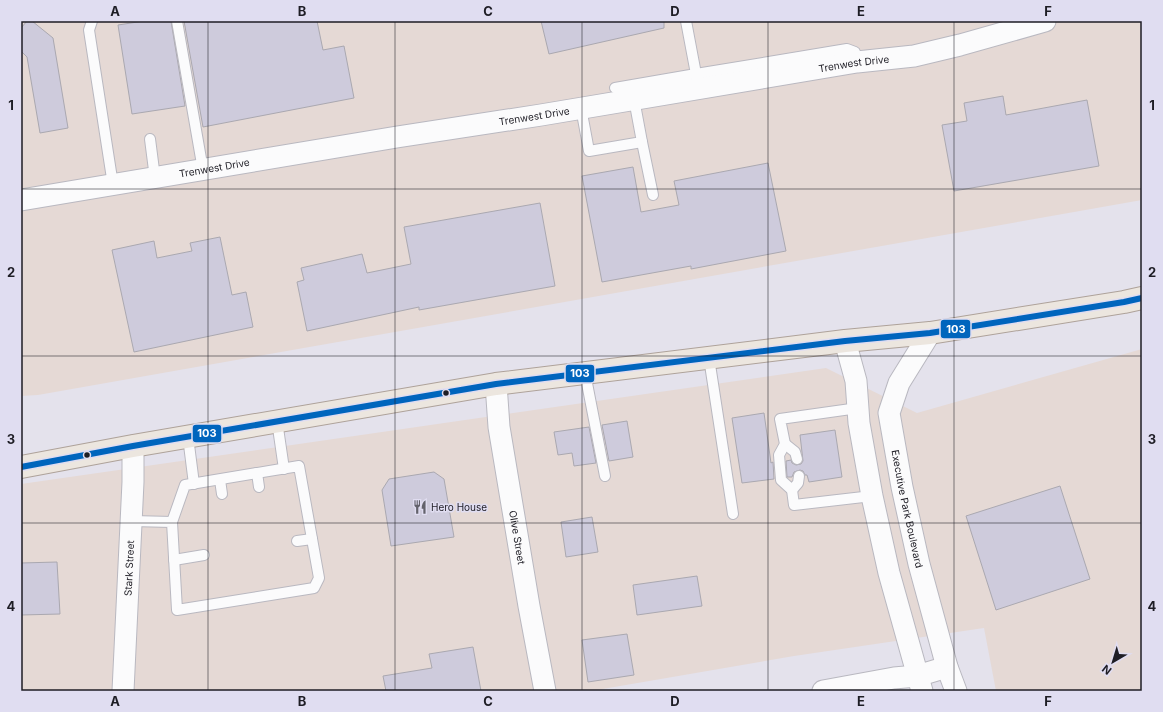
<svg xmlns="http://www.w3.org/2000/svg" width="1163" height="712" font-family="Inter,sans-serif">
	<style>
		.commercial { fill: #e5d9d5 }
		.building { fill: #cecbdc; stroke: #aaa8b0 }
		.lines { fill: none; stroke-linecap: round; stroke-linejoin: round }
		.lane-casing { stroke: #b9b8c0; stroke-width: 12 }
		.street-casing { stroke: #b9b8c0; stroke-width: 23 }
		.primary-casing { stroke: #aea29a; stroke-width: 24 }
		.lane { stroke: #fbfbfc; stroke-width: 10 }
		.street { stroke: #fbfbfc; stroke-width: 21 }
		.primary { stroke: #ece6df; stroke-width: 22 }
		.bus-1-casing { stroke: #e0ddf1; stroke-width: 9 }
		.bus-1 { stroke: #0065bd; stroke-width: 6 }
		.grid { fill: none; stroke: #1e1d25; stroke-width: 1; stroke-opacity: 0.55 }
		.bus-dot { fill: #1e1d25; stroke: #e0ddf1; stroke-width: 1.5 }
		.labels { text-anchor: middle; stroke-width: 3; stroke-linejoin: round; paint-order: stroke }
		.street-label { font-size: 10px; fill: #1e1d25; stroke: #e0ddf1 }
		.poi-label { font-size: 10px; fill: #1e1d25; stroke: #e0ddf1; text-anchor: start }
		.line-badge { stroke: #e0ddf1; stroke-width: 1.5 }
		.badge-label { font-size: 11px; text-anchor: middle; font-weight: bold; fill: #fff }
		.neatline { fill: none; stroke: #1e1d25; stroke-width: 1.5 }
		.grid-label { font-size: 13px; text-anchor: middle; font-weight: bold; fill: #1e1d25 }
	</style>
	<rect width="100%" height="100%" fill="#e4e2ec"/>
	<g class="commercial">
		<polygon points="21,21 1142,21 1142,200 38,395 21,396"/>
		<polygon points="1142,349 1142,691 996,691 984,628 794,656 591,691 21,691 21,484 826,368 917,413"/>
	</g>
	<g class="building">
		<polygon points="27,21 32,21 53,38 68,128 40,133 27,57 21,51 21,28"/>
		<polygon points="144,21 171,21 185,106 132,114 118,25"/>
		<polygon points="184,21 317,21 323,50 344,46 354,98 203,127"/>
		<polygon points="541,21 664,21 664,28 549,54"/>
		<polygon points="1003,96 1006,115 1087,100 1099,166 954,191 942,125 967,121 964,103"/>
		<polygon points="768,163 786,251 691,269 691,266 602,282 582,176 633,167 641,212 679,205 674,181"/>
		<polygon points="540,203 555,286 419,310 419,307 307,331 297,282 304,280 301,268 362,254 367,273 411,264 404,227"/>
		<polygon points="220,237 232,295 246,292 253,327 134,352 112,250 154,241 157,258 192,251 190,243"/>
		<polygon points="764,413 771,463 773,462 774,479 742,483 732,418"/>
		<polygon points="627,421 633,457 609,461 602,425"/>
		<polygon points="589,427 596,463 574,466 572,453 558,455 554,432"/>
		<polygon points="835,430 842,477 809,482 807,475 805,475 803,471 800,470 794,472 792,477 787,477 786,461 791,460 792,463 796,465 801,464 803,461 800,435"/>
		<polygon points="434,472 444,479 454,537 391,546 382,490 389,479"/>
		<polygon points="1060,486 1090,579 996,610 966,516"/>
		<polygon points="592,517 598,552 566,557 561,522"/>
		<polygon points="57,562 60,614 21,615 21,563"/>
		<polygon points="697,576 702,606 637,615 633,585"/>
		<polygon points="627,634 634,675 588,682 582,640"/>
		<polygon points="473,647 481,691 386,691 383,676 432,668 429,654"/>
	</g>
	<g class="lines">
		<defs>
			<g id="lane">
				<polyline points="92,21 89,30 113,185"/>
				<polyline points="177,21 203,170"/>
				<polyline points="615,88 696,74 686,21"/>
				<polyline points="699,89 696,74 847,49 855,52 857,62"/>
				<polyline points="581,108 589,151 642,142 634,99"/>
				<polyline points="150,139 155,178"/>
				<polyline points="642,142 653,195"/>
				<polyline points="709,358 733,514"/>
				<polyline points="585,373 605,476"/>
				<polyline points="858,408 780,419 785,444 779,455 781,480 792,490 794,505 872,496"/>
				<polyline points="277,421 284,469"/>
				<polyline points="188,437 194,484"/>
				<polyline points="785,444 795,452 797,459"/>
				<polyline points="257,473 259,487"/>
				<polyline points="220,480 222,494"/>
				<polyline points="792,490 798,483 799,476"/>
				<polyline points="132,521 172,522 177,610 314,588 319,578 299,466 185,485 172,522"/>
				<polyline points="297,541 312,539"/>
				<polyline points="174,560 204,555"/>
			</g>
			<g id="street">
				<path id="s1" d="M21 200 397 137 541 115 857 62 914 56 960 45 1045 21"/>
				<path id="s2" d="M930 333 899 383 889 413 902 487 919 564 947 667 956 691"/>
				<polyline points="845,341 856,381 859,423 872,496 889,573 922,691"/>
				<path id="s3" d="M496 384 499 427 529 606 545 691"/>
				<path id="s4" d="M123 691 133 482V446"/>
				<polyline points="823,691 894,678 917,676 947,667"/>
			</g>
			<polyline id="primary" points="21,467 133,446 496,384 845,341 930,333 1124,302 1142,298"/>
		</defs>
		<use href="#lane" class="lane-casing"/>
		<use href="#street" class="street-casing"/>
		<use href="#primary" class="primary-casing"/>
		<use href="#lane" class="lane"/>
		<use href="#street" class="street"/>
		<use href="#primary" class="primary"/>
		<defs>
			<polyline id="bus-1" points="21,467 133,446 496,384 845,341 930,333 1124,302 1142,298"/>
		</defs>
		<use href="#bus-1" class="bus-1-casing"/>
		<use href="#bus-1" class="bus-1"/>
	</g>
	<path class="grid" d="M208 21V691M395 21V691M582 21V691M768 21V691M954 21V691M21 189H1142M21 356H1142M21 523H1142"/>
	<defs>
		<symbol id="restaurant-bare" viewBox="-9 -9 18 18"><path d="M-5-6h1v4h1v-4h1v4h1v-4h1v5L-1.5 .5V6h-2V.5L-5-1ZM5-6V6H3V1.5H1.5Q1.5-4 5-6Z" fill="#63626b" stroke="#e0ddf1" stroke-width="2.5" paint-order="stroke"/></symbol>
	</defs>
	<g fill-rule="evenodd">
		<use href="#restaurant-bare" x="410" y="497" width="20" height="20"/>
	</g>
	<g class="bus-dot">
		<circle cx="446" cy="393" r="3.5"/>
		<circle cx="87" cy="455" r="3.5"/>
	</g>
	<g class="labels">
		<g class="street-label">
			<text dy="4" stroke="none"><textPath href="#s1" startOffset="844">Trenwest Drive</textPath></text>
			<text dy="4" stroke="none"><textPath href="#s1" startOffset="520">Trenwest Drive</textPath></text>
			<text dy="4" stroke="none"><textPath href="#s1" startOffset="196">Trenwest Drive</textPath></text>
			<text dy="4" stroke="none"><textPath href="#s2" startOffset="188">Executive Park Boulevard</textPath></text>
			<text dy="4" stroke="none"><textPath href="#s3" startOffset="155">Olive Street</textPath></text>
			<text dy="4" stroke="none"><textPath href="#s4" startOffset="123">Stark Street</textPath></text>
		</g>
		<g class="poi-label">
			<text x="431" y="511">Hero House</text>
		</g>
	</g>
	<g class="line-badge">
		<rect x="940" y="319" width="31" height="20" rx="4" fill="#0065bd"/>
		<rect x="565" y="364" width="30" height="19" rx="4" fill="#0065bd"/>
		<rect x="192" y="424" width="30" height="19" rx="4" fill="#0065bd"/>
	</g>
	<g class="badge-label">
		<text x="956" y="333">103</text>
		<text x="580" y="377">103</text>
		<text x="207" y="437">103</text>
	</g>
	<rect width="1163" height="712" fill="none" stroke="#e0ddf1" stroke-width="44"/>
	<g transform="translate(1113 662) rotate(218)" stroke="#e0ddf1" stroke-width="3" paint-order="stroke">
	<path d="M0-3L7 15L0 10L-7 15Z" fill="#1e1d25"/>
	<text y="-6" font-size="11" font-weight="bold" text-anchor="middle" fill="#1e1d25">N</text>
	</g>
	<rect x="22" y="22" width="1119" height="668" class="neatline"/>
	<g class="grid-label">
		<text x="115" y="16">A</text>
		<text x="302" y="16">B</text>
		<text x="488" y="16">C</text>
		<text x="675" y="16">D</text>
		<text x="861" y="16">E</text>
		<text x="1048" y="16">F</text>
		<text x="11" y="110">1</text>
		<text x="1152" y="110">1</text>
		<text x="11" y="277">2</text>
		<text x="1152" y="277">2</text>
		<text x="11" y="444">3</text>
		<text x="1152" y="444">3</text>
		<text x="11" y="611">4</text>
		<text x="1152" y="611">4</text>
		<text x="115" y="706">A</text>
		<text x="302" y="706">B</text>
		<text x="488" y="706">C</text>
		<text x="675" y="706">D</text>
		<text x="861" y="706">E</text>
		<text x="1048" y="706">F</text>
	</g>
</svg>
